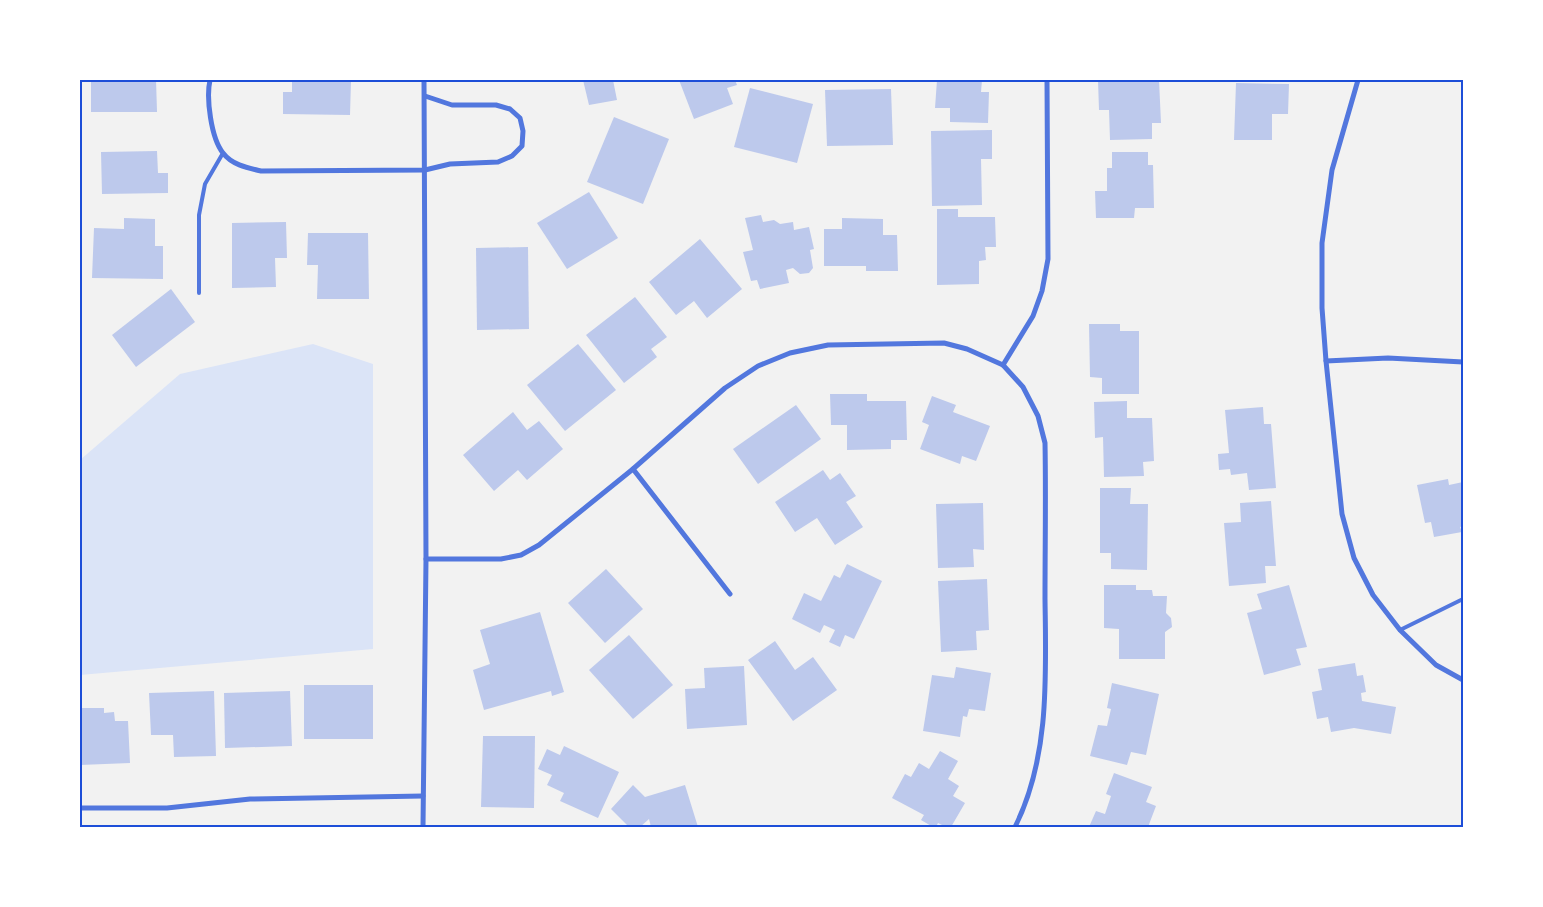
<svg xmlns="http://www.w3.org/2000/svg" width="1543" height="907" font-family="'Source Sans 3',sans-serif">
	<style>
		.green { fill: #dbe4f7 }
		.building { fill: #bdc9ec }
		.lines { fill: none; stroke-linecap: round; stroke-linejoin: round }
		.service { stroke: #5277de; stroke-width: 4 }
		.minor { stroke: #5277de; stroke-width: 5 }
		.neatline { fill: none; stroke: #1d4ed8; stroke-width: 2 }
	</style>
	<rect width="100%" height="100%" fill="#f2f2f2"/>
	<polygon class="green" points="313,344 373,364 373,649 80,675 80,460 180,374"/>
	<g class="building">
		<polygon points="91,80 156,80 157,112 91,112"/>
		<polygon points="292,80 351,80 350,115 283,114 283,92 292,92"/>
		<polygon points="583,80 613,80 617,100 589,105"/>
		<polygon points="679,80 735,80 737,85 727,88 733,104 694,119"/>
		<polygon points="937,80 982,80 981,92 989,92 988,123 950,122 950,108 935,108"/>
		<polygon points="1098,80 1159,80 1161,123 1152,123 1152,139 1110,140 1109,110 1099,110"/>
		<polygon points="1236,83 1289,84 1288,114 1272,114 1272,140 1234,140"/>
		<polygon points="750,88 813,104 797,163 734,147"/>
		<polygon points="891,89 893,145 827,146 825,90"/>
		<polygon points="614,117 669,139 643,204 587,182"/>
		<polygon points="992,130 992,159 981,159 982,205 932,206 931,131"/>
		<polygon points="157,151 158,173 168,173 168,193 102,194 101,152"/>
		<polygon points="1112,152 1148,152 1148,165 1153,165 1154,208 1135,208 1134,218 1096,218 1095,191 1107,191 1107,168 1112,168"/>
		<polygon points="589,192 618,238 567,269 537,223"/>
		<polygon points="937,209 958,209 958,217 995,217 996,247 985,247 986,260 979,261 979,284 937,285"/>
		<polygon points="761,215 763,222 774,220 780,224 793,222 794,230 809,227 814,249 810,250 813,268 809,273 800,274 793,268 786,270 789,283 760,289 757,280 751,281 743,252 753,250 745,218"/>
		<polygon points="124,218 155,219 155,246 163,246 163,279 92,278 94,228 124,229"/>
		<polygon points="842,218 883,219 883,235 897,235 898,271 866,271 866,266 824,266 824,229 842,229"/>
		<polygon points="286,222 287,258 275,258 276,287 232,288 232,223"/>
		<polygon points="308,233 368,233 369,299 317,299 318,265 307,265"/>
		<polygon points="700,239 742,289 707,318 694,301 676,315 649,282"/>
		<polygon points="528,247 529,329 477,330 476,248"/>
		<polygon points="171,289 195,322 136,367 112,335"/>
		<polygon points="635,297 667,337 651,349 657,357 624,383 586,335"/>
		<polygon points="1089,324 1120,324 1120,331 1139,331 1139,394 1102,394 1102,378 1090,377"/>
		<polygon points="578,344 616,390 565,431 527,385"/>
		<polygon points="830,394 867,394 867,401 906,401 907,440 891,440 891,449 847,450 847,425 831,425"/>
		<polygon points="932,396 956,405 953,412 990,426 976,461 962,456 960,464 920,449 929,425 922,422"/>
		<polygon points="1127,401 1127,418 1152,418 1154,461 1143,462 1144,476 1104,477 1103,437 1095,438 1094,402"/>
		<polygon points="796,405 821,439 758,484 733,449"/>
		<polygon points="1263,407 1264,424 1271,424 1276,488 1249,490 1247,473 1231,475 1230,469 1219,470 1218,454 1229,453 1225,410"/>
		<polygon points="513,412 527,430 539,421 563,449 527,480 518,470 494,491 463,455"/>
		<polygon points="823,470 830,480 840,473 856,496 846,502 863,527 835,545 817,518 795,532 775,502"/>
		<polygon points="1448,479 1449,485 1463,482 1463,526 1460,527 1462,532 1434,537 1431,522 1425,523 1417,485"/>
		<polygon points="1100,488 1131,488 1130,504 1148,504 1147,570 1111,569 1111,553 1100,553"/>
		<polygon points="1271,501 1276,566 1265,566 1266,583 1229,586 1224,523 1241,522 1240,503"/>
		<polygon points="983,503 984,550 973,549 974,567 938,568 936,504"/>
		<polygon points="847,564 882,581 854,639 845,635 840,647 829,642 835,630 824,625 820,633 792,619 804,593 821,601 834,575 840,578"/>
		<polygon points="606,569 643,609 605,643 568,603"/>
		<polygon points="987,579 989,630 976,631 977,650 941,652 938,581"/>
		<polygon points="1104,585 1136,585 1136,590 1152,590 1153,596 1167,596 1166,613 1171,618 1172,627 1165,632 1165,659 1119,659 1119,629 1104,628"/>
		<polygon points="1289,585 1307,647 1296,649 1301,665 1264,675 1247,613 1262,609 1257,594"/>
		<polygon points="540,612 564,692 552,696 551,691 484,710 473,670 490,664 480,630"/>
		<polygon points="629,635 673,685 633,719 589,670"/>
		<polygon points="775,641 795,670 813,657 837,690 793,721 748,660"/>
		<polygon points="1355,663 1357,676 1363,675 1366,692 1361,693 1362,701 1396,707 1391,734 1354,728 1331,732 1328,717 1317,719 1312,692 1322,690 1318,669"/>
		<polygon points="744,666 747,725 687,729 685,689 705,688 704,668"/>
		<polygon points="956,667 991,673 985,711 969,709 967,717 963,716 960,737 923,731 932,675 954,678"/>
		<polygon points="1112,683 1159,694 1146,755 1131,752 1127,765 1090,756 1098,725 1107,726 1111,709 1107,708"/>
		<rect x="304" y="685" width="69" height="54"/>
		<polygon points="214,691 216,756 174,757 173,735 151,735 149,693"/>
		<polygon points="290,691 292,746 225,748 224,693"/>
		<polygon points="80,708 104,708 104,713 114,712 115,721 128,721 130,763 80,765"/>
		<polygon points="483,736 535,736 534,808 481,807"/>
		<polygon points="564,746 619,772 598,818 560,801 564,793 547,785 552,775 538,769 547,749 560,755"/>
		<polygon points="940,751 958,761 948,779 959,786 953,796 965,803 951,827 946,827 938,823 936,827 933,827 921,820 924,815 892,798 905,774 911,777 919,763 929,769"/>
		<polygon points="1114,773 1152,787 1146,802 1156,806 1148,827 1089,827 1096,811 1105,814 1111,796 1106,794"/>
		<polygon points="633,785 645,797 685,785 698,827 651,827 649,819 640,827 629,827 611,809"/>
	</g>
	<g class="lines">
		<g class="service">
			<polyline points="199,293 199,215 205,184 223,153"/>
			<polyline points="1400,630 1463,599"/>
		</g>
		<g class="minor">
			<path d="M210 80C206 98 211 138 223 153 232 165 248 168 261 171L425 170 450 164 498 162 512 156 522 146 523 131 520 118 510 109 496 105H452L425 96"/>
			<polyline points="1358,80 1332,170 1322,243 1322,308 1326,361 1342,514 1354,558 1373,595 1400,630 1436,665 1463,680"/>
			<polyline points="1326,361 1388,358 1463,362"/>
			<polyline points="1003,365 1033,316 1042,291 1048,259 1047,80"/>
			<polyline points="633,469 730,594"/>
			<path d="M426 559H501L521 555 539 545 633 469 725 388 758 366 790 353 828 345 944 343 967 349 1003 365 1023 387 1038 416 1045 443C1046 495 1045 547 1045 599 1046 675 1050 757 1015 827"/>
			<polyline points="80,808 167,808 250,799 423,796"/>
			<polyline points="423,827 426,559 424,80"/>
		</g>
	</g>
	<rect width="1543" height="907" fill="none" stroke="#ffffff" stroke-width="162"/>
	<rect x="81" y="81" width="1381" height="745" class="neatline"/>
</svg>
